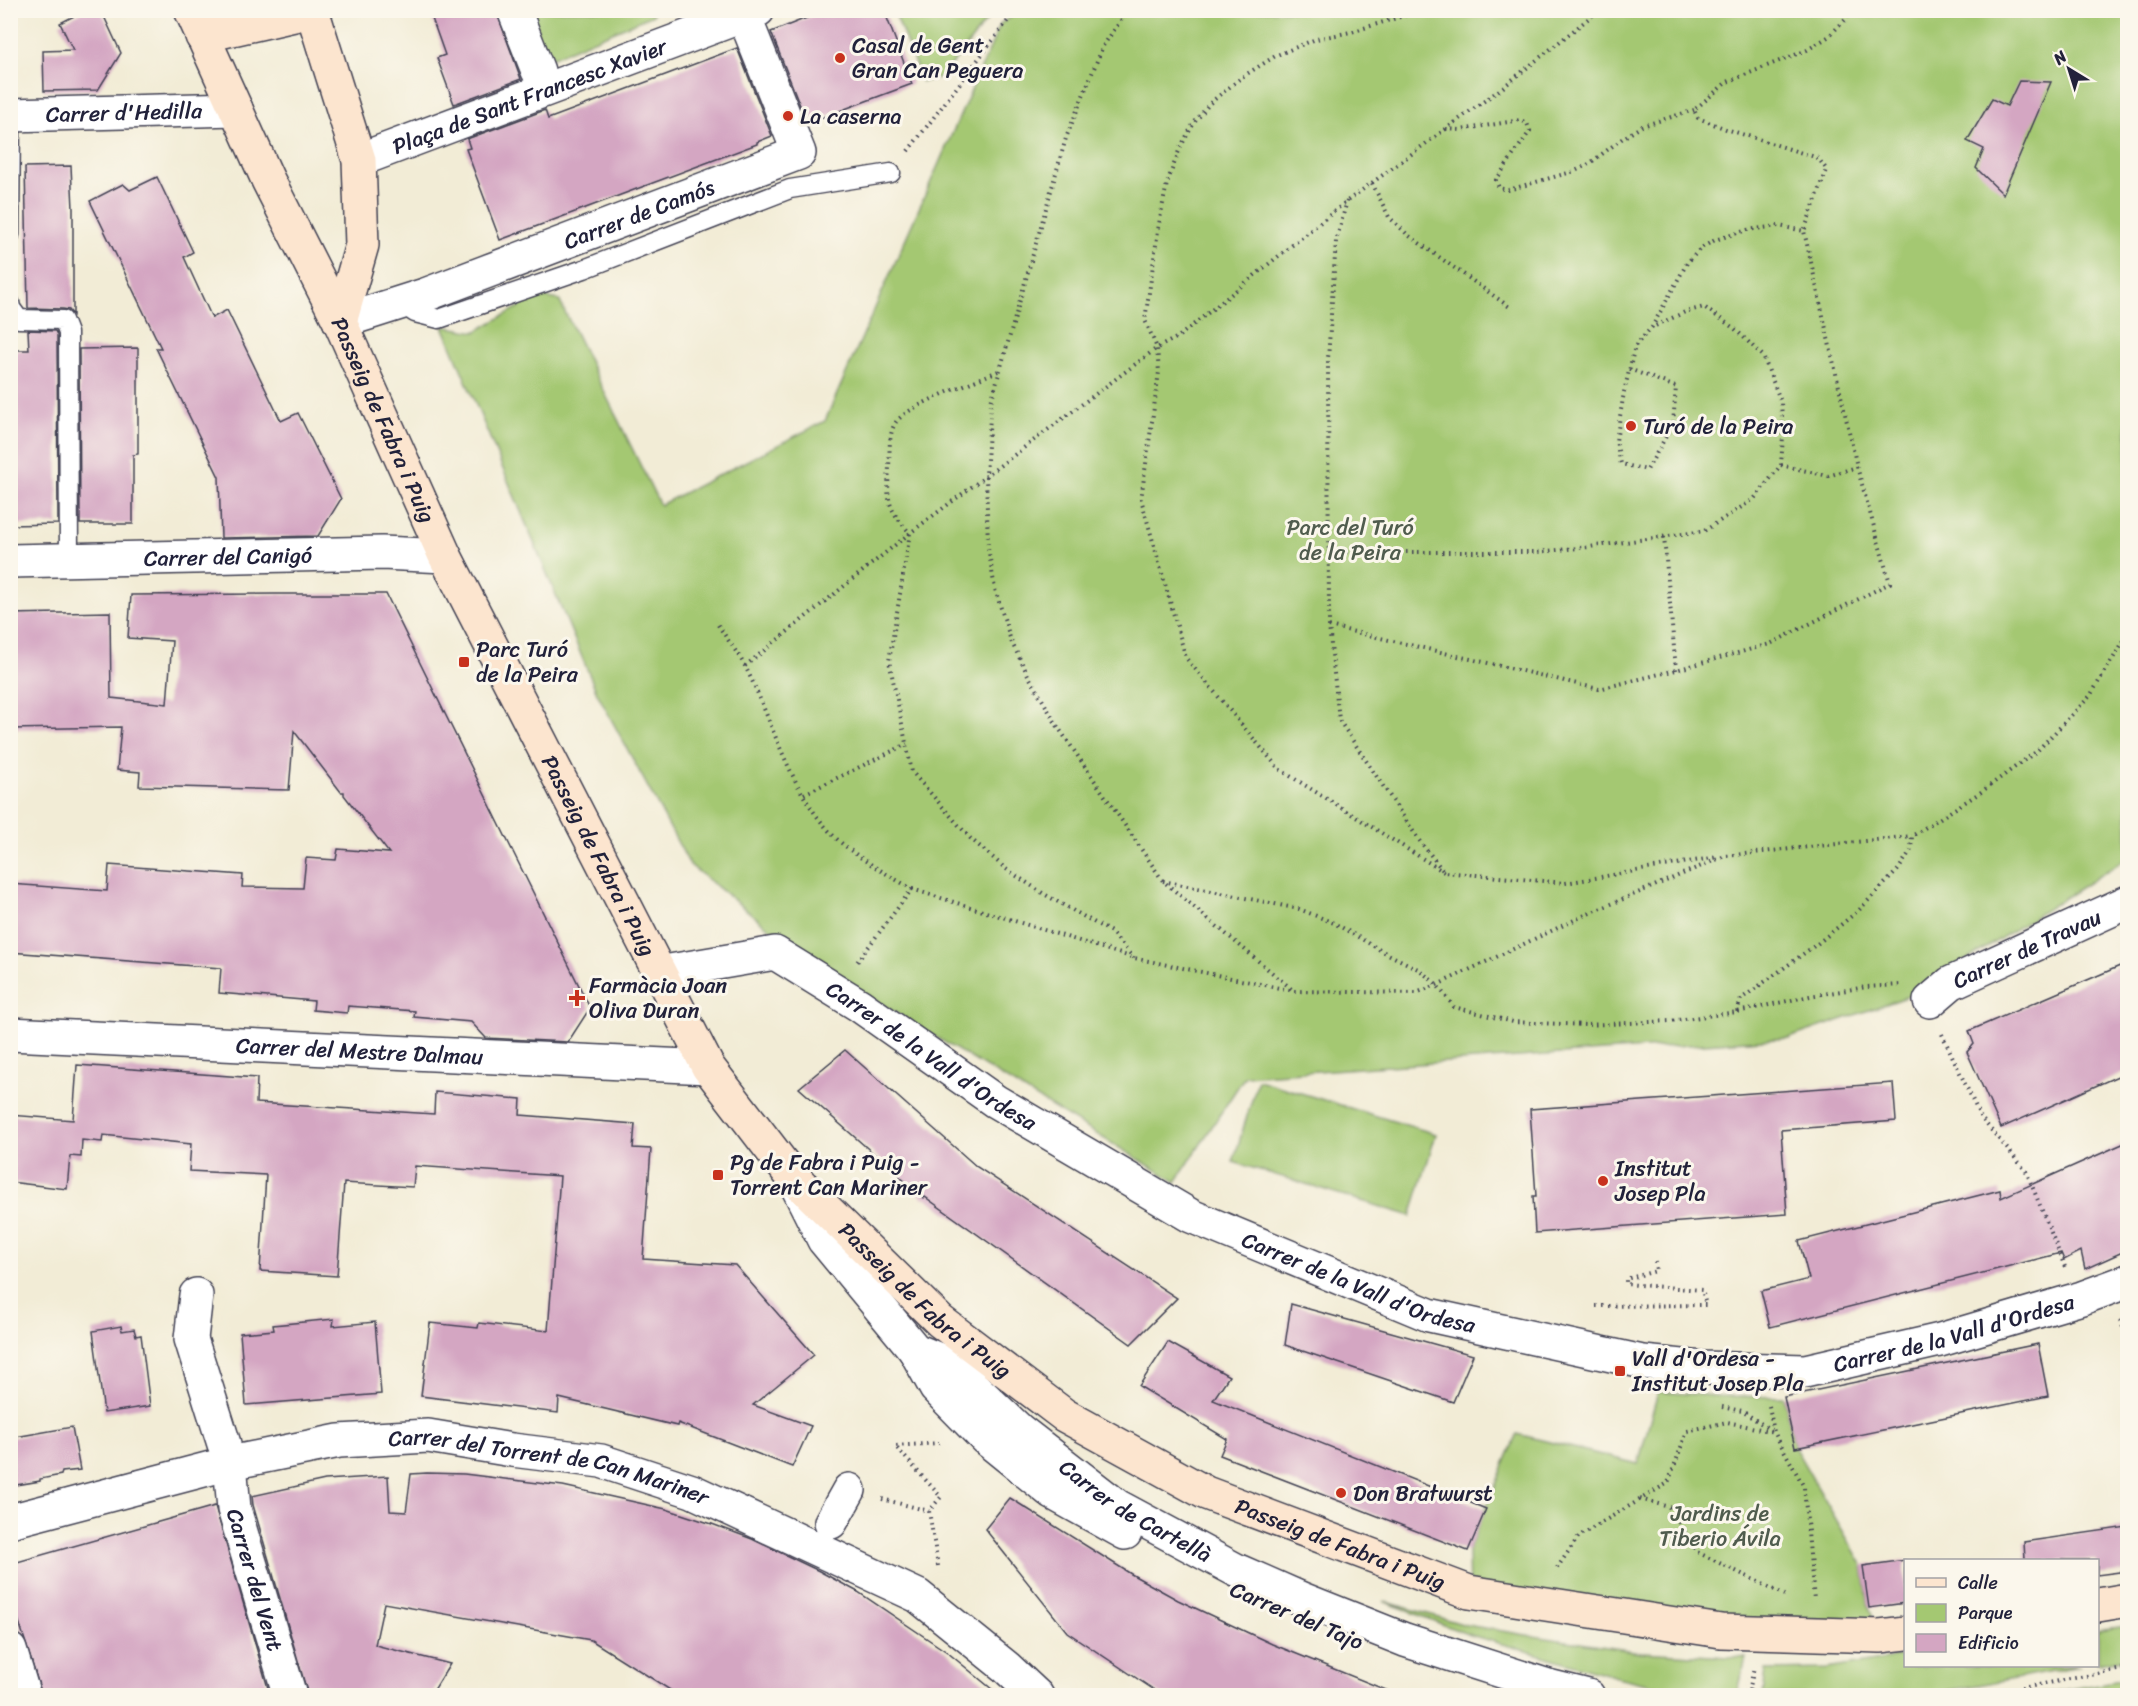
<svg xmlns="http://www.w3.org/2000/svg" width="2138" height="1706" font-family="Sriracha,sans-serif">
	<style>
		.green { fill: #a4c872; stroke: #637556; stroke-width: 1.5 }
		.building { fill: #d4a6c2 }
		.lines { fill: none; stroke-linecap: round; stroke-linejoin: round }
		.lane-casing { stroke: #414052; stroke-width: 21 }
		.street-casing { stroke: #414052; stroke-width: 36 }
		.secondary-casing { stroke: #414052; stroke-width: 36 }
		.path { stroke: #414052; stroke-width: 4; stroke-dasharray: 1.5 4.5; stroke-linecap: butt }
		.lane { stroke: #fff; stroke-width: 18 }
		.street { stroke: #fff; stroke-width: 33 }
		.secondary { stroke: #fce5cf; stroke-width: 33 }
		.poi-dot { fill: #c8321e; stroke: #fbf7ec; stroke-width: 2 }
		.labels { text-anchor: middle; stroke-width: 6; stroke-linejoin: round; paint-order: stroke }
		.poi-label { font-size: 22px; fill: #22223b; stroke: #fbf7ec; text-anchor: start }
		.street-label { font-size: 22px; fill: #22223b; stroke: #fbf7ec }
		.park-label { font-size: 22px; fill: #505c4e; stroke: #fbf7ec }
	</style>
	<rect width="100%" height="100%" fill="#fbf7ec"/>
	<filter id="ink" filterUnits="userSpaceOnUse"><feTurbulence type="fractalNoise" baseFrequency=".0167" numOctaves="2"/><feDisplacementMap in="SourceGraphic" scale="12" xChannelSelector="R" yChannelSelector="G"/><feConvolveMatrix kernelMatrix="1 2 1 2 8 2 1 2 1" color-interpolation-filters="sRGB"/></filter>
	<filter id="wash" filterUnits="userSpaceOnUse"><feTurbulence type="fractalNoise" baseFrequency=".008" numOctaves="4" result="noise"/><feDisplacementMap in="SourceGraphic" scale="24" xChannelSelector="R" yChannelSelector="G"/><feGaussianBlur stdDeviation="1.35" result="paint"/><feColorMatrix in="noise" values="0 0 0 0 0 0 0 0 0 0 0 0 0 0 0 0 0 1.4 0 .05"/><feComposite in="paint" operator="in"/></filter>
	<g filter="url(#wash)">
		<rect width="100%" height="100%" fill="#f2ecd6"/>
		<g class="green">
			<polygon points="652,10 653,15 520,71 499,11"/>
			<polygon points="894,11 994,11 943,76 922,82"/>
			<polygon points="1021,11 2127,11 2127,858 1912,995 1789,1038 1245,1076 1176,1182 813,963 690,865 597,693 443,326 475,332 538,296 559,300 660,505 825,421 1001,23"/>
			<polygon points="1258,1080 1436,1134 1411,1216 1233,1162"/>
			<polygon points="1658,1392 1718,1396 1784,1397 1795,1448 1863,1566 1869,1608 1880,1636 1469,1592 1468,1551 1517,1434 1638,1464"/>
			<polygon points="1383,1601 1466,1625 1526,1635 1641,1652 1746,1658 1737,1695 1692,1695 1617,1677 1467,1634"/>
			<polygon points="2127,1626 2127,1658 2098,1663 2098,1630"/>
			<polygon points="1905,1656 1906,1666 2079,1666 1924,1695 1763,1695 1766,1670 1827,1669"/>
			<polygon points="2127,1679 2127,1695 2034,1695 2037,1695"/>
		</g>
		<g id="blocks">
			<g class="building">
				<polygon points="86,10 101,10 121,53 98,90 44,91 43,51 73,50 60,23"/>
				<polygon points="429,10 496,10 521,79 454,104 437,58 445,55"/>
				<polygon points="827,10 884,10 912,84 807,123 771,32"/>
				<polygon points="737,48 772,136 757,142 757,144 500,240 466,149 470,148 467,139 545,110 548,119"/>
				<polygon points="2019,81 2051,82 2003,194 1976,168 1984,149 1967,141 1992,99 2007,106"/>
				<polygon points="71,166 73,209 73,315 69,310 63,309 28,308 25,167"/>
				<polygon points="157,177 193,252 184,257 212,318 227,310 281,421 298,413 341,499 318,536 221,538 219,477 156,348 161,348 90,201 123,184 130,190"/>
				<polygon points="28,330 55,331 57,335 58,524 10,525 10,350 29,350"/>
				<polygon points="138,348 138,454 133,455 133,524 80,524 79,349"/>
				<polygon points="274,594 386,594 590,1008 568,1042 486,1038 471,1022 414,1017 415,1011 348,1006 347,1013 313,1010 314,1001 219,993 221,968 10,952 10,884 107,891 109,865 243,875 242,887 303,888 306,858 336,860 338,849 389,853 344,795 344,792 341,792 294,731 289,790 139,786 140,772 117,770 121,727 10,729 10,614 110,612 111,698 167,704 172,641 128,638 131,595"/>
				<polygon points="2127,963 2127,1072 2001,1128 1967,1052 1974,1044 1969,1031"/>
				<polygon points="845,1050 977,1167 1177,1298 1131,1344 925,1197 924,1198 799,1088"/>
				<polygon points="77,1065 257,1078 256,1103 434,1114 435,1092 521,1099 520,1115 635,1124 633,1148 651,1149 643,1259 735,1265 814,1355 753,1405 811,1426 792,1467 678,1423 677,1426 559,1398 558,1413 421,1396 430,1323 478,1328 479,1323 548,1331 560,1176 415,1166 413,1187 344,1183 337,1276 260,1271 266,1175 189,1171 191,1144 103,1135 102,1142 82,1140 81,1157 70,1156 67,1189 10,1182 10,1115 73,1120"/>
				<polygon points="1893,1083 1896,1121 1781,1130 1787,1214 1535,1233 1533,1196 1536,1196 1530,1109"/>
				<polygon points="2127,1142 2127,1250 2085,1269 2081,1251 2064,1260 2061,1253 1770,1327 1761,1291 1809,1279 1799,1241 2000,1190 2001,1198"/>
				<polygon points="1291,1304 1473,1355 1453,1402 1285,1345"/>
				<polygon points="334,1319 333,1326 375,1322 381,1394 246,1405 240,1333 274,1330 273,1325"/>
				<polygon points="121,1326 122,1331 134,1329 136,1336 141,1335 150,1406 104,1413 93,1331"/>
				<polygon points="1168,1342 1229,1376 1213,1400 1486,1509 1468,1551 1220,1455 1227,1439 1139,1386"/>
				<polygon points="2038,1344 2048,1396 1795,1448 1784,1397"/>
				<polygon points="72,1427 80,1470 62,1472 61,1475 40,1479 40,1481 10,1486 10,1438"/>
				<polygon points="427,1473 464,1474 563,1486 666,1509 712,1524 752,1539 819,1571 858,1592 947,1652 999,1695 678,1695 591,1640 384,1603 375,1645 450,1664 431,1695 308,1695 253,1505 252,1496 325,1480 388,1476 390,1511 406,1512 411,1474"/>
				<polygon points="1010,1498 1131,1574 1178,1600 1272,1644 1396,1694 1395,1695 1162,1695 1067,1632 985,1529"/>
				<polygon points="215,1506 270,1695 42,1695 10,1593 10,1564"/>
				<polygon points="2127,1527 2127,1571 2097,1575 2097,1560 2025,1560 2024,1542"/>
				<polygon points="1905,1560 1905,1603 1869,1608 1863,1566"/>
			</g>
		</g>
	</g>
	<g filter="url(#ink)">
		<use href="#blocks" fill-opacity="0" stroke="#414052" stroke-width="1.5"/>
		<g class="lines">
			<defs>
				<g id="lane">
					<polyline points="10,235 11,115"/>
					<polyline points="10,302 11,308 19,319 63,320 68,333 69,560"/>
					<polyline points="400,303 415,313 439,319 584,269 790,189 891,173"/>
				</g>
				<g id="street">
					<polyline points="514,10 538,71"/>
					<path id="s1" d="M10 115 236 109"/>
					<path id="s2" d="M359 160 758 10"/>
					<path id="s3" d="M340 322 425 295 799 153 744 16"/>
					<path id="s4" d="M10 561 382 553 445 556"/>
					<path id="s5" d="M658 973 775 953 859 1005 995 1101 1191 1216 1429 1315 1643 1362 1702 1368 1805 1371 1940 1340 2082 1298 2128 1281"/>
					<path id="s6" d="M1930 1001 1951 983 2128 902"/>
					<path id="s7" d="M10 1034 708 1067"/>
					<path id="s8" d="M795 1182 824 1240 915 1350 949 1364 1019 1430 1117 1506 1236 1570 1302 1599 1405 1640 1548 1686 1588 1696"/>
					<polyline points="196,1295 191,1339 224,1444"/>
					<polyline points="915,1350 936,1388 985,1438 1053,1493 1125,1533"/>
					<path id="s9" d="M230 1463 234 1509 290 1696"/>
					<path id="s10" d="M10 1521 230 1463 339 1441 428 1436 512 1450 601 1461 692 1491 918 1596 1006 1667 1037 1696"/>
					<polyline points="831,1522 849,1490"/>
					<polyline points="10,1650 24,1696"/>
				</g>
				<g id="secondary">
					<path id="s11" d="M191 10 268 180 340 322 445 556 708 1067 791 1175 940 1321 1064 1415 1206 1493 1469 1592 1721 1631 1880 1636 1906 1633"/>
					<polyline points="312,10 359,160 362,245 340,322"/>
					<polyline points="202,36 312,11"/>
					<polyline points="2098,1605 2128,1600"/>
				</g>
			</defs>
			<use href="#lane" class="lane-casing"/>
			<use href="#street" class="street-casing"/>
			<use href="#secondary" class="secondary-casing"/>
			<g class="path">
				<polyline points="1128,10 1103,46 1066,138 991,402 986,475 988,547 995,589 1011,641 1028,675 1058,727 1163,881 1294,991"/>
				<polyline points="1423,10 1351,32 1316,39 1277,55 1242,77 1210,103 1194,123 1180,148 1167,183 1159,224 1145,320 1157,348 1159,372 1141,499 1186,658 1279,769 1444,872"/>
				<polyline points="1446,129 1460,130 1520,120 1527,123 1530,131 1496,180 1499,188 1508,190 1575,171 1589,164 1623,138 1642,126 1694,110"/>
				<polyline points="908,151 1016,10"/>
				<polyline points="1372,183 1389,217 1408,235 1511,308"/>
				<polyline points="1347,201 1336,241 1328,359 1329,626 1339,720 1419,840 1444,872 1565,883 1718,857"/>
				<polyline points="1629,369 1676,387 1673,424 1647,470 1621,464 1616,441 1624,392 1635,346 1652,327 1687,263 1701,248 1715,240 1747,230 1779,226 1804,231 1827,170 1818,158 1726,129 1698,118 1694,110 1727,82 1807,50 1828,37 1855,10"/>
				<path d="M998 371C976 381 908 405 896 422 888 433 890 454 889 467 887 501 887 508 910 533L889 661 912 772 970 838 1006 869 1044 894 1111 932 1134 958"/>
				<polyline points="1781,465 1828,476 1857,467"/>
				<polyline points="1664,537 1676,670"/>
				<polyline points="1328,552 1536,552 1589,547 1704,531 1754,499 1781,465 1783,436 1781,402 1763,356 1735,329 1704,307 1685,312 1653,327"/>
				<path d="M718 625C727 639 738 653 746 668 774 724 791 797 839 841 861 860 887 874 912 889L857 962"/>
				<polyline points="1329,626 1599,689 1676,670 1770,644 1890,583 1857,467 1804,231"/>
				<polyline points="745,666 910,533 1157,348 1178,337 1347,201 1502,88 1599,10"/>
				<polyline points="804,794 907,744"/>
				<polyline points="1163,881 1299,909 1334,923 1382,951 1420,970 1437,985 1454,1007 1513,1022 1587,1025 1670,1021 1737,1012 1810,996 1866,987 1900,985"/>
				<polyline points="912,889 1134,958 1294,991 1416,993 1437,985 1583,916 1725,856 1912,836"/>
				<polyline points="1737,1012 1741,999 1817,944 1858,911 1898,870 1911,850 1912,836 1981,792 2037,751 2090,696 2128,634"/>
				<polyline points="1942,1034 1981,1118 2026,1171 2065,1267"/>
				<polyline points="1596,1306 1706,1305 1702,1290 1626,1284 1626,1279 1656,1271 1655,1262"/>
				<polyline points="2120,1320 2128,1339"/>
				<polyline points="1769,1406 1774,1432 1804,1487 1814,1600"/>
				<polyline points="1722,1407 1742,1411 1771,1430"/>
				<polyline points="882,1499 929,1511"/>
				<polyline points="1640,1499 1669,1507 1697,1552 1785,1595"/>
				<polyline points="938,1566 929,1511 941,1497 895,1446 939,1443"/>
				<polyline points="1557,1568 1579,1536 1668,1483 1687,1431 1727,1422 1774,1432"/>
				<polyline points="1748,1696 1754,1668"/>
				<polyline points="1980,1696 2128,1668"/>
			</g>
			<use href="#lane" class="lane"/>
			<use href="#street" class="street"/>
			<use href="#secondary" class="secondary"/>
		</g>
	</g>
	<g class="poi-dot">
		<circle cx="840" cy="58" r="6"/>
		<circle cx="788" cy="116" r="6"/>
		<circle cx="1631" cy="426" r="6"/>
		<rect x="458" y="656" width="12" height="12" rx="3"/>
		<path d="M574 989h6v6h6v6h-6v6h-6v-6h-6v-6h6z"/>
		<rect x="712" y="1169" width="12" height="12" rx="3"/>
		<circle cx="1603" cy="1181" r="6"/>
		<rect x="1614" y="1365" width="12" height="12" rx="3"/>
		<circle cx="1341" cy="1493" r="6"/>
	</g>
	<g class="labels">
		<g class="poi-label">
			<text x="852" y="53">Casal de Gent<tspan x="852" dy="25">Gran Can Peguera</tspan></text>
			<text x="800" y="124">La caserna</text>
			<text x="1643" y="434">Turó de la Peira</text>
			<text x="476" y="657">Parc Turó<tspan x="476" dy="25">de la Peira</tspan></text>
			<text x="589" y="993">Farmàcia Joan<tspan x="589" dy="25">Oliva Duran</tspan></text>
			<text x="730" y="1170">Pg de Fabra i Puig -<tspan x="730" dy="25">Torrent Can Mariner</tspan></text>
			<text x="1615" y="1176">Institut<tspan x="1615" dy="25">Josep Pla</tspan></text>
			<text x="1632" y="1366">Vall d'Ordesa -<tspan x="1632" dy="25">Institut Josep Pla</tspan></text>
			<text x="1353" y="1501">Don Bratwurst</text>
		</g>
		<g class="street-label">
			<text dy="8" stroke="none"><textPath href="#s2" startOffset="182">Plaça de Sant Francesc Xavier</textPath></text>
			<text dy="8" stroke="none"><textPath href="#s1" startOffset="114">Carrer d'Hedilla</textPath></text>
			<text dy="8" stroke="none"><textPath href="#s3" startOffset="318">Carrer de Camós</textPath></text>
			<text dy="8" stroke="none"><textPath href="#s11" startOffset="453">Passeig de Fabra i Puig</textPath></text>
			<text dy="8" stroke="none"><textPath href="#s4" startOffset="218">Carrer del Canigó</textPath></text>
			<text dy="8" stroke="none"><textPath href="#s11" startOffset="939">Passeig de Fabra i Puig</textPath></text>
			<text dy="8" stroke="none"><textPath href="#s6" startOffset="111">Carrer de Travau</textPath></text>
			<text dy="8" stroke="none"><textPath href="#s7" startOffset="350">Carrer del Mestre Dalmau</textPath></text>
			<text dy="8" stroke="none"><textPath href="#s5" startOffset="306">Carrer de la Vall d'Ordesa</textPath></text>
			<text dy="8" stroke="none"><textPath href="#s5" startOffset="792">Carrer de la Vall d'Ordesa</textPath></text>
			<text dy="8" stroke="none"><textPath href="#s11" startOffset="1497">Passeig de Fabra i Puig</textPath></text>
			<text dy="8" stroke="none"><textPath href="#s5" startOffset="1404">Carrer de la Vall d'Ordesa</textPath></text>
			<text dy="8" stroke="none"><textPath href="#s10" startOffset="552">Carrer del Torrent de Can Mariner</textPath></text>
			<text dy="8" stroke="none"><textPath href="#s8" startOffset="483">Carrer de Cartellà</textPath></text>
			<text dy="8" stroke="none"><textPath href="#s11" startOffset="1983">Passeig de Fabra i Puig</textPath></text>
			<text dy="8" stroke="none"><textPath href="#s9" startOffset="120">Carrer del Vent</textPath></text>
			<text transform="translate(1297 1615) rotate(23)" y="8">Carrer del Tajo</text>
		</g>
		<g class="park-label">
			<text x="1350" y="535">Parc del Turó<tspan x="1350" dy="25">de la Peira</tspan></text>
			<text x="1720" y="1521">Jardins de<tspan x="1720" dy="25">Tiberio Ávila</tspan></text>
		</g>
	</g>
	<rect width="2138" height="1706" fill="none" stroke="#fbf7ec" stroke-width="36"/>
	<rect x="1904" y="1559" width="195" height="108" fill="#fbf7ec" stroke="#a4a2a5" stroke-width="1.5"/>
	<rect x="1916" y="1578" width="30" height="9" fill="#fce5cf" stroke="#a4a2a5" stroke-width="1.5"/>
	<text x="1958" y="1589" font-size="18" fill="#22223b">Calle</text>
	<rect x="1916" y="1604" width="30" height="18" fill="#a4c872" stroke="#a4a2a5" stroke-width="1.5"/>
	<text x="1958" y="1619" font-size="18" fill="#22223b">Parque</text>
	<rect x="1916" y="1634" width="30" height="18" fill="#d4a6c2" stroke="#a4a2a5" stroke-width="1.5"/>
	<text x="1958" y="1649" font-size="18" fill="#22223b">Edificio</text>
	<g transform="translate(2069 69) rotate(322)" stroke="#fbf7ec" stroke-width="4.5" paint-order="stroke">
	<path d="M0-4.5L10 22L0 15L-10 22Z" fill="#22223b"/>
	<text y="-9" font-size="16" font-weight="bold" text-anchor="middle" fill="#22223b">N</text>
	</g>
</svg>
